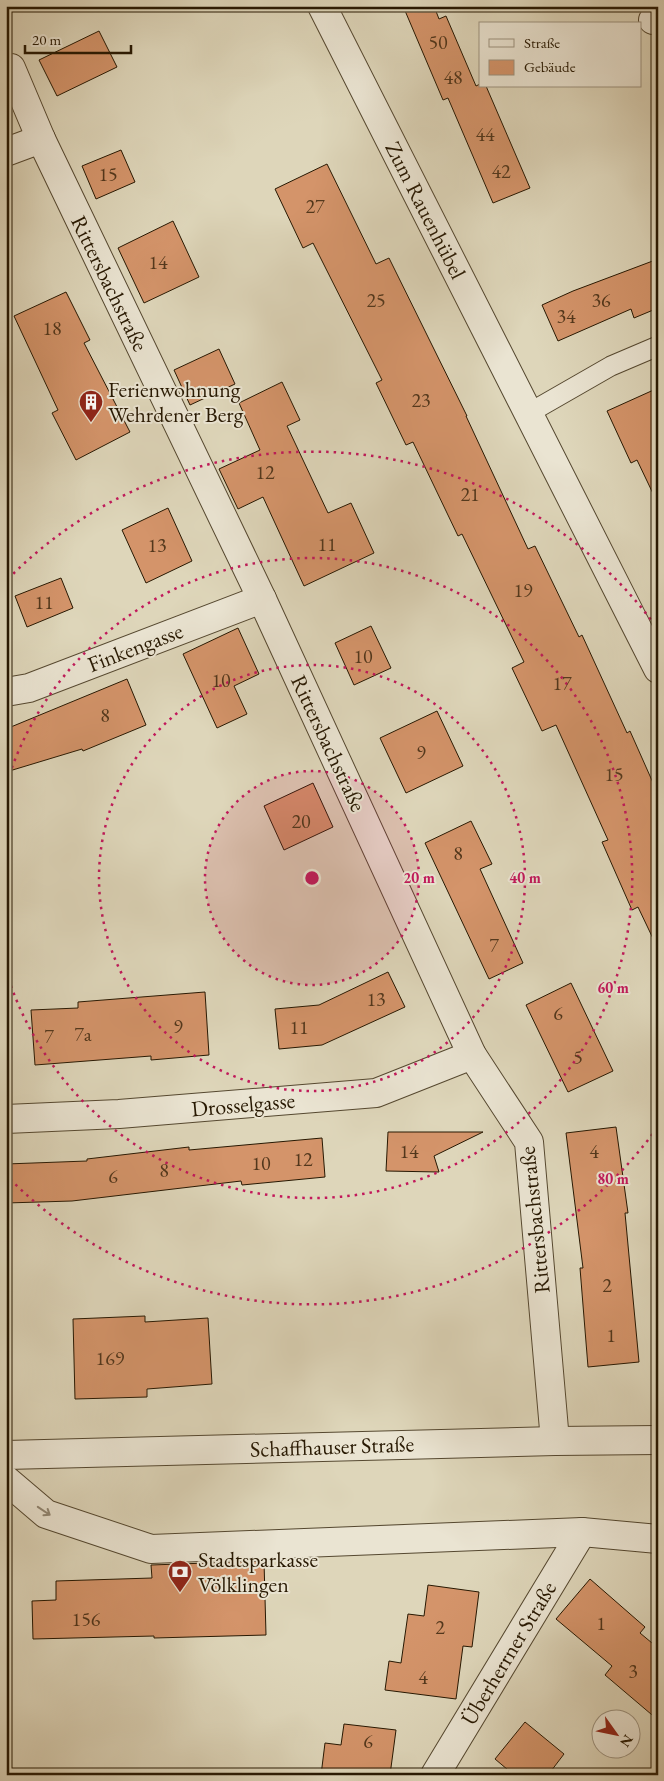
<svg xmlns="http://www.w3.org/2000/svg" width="664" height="1781" font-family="'EB Garamond',serif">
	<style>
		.building { fill: #d4946a; stroke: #271802 }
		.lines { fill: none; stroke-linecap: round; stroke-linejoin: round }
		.service-casing { stroke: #554830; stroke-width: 21 }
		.minor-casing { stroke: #554830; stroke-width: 30 }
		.tertiary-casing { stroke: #554830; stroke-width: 30 }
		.service { stroke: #eae4d2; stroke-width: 19 }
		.minor { stroke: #eae4d2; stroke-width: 28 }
		.tertiary { stroke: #eae4d2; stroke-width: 28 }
		.oneway { stroke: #928874 }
		.ring { fill: none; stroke: #c2185b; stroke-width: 2.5; stroke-dasharray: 2.5 5 }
		.labels { text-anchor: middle; stroke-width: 4; stroke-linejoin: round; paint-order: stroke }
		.number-label { font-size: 20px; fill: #52371c }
		.street-label { font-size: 22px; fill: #271802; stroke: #eae4d2 }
		.poi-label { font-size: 22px; fill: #271802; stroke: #eae4d2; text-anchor: start }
		.centre { fill: #c2185b; stroke: #eae4d2; stroke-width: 2.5 }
		.ring-label { font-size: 15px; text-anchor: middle; font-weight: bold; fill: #c2185b; stroke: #eae4d2; stroke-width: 4; stroke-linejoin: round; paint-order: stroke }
	</style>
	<rect width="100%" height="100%" fill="#ded6ba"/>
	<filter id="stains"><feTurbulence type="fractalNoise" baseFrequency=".004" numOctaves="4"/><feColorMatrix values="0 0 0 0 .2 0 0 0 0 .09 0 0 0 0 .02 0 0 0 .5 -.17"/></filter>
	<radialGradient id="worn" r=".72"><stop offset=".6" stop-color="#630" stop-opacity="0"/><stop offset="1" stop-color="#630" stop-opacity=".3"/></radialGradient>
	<g class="building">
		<polygon points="403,6 434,6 439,19 446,16 476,86 480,84 480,86 486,86 530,188 493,203 448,98 443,100"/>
		<polygon points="99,31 117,67 57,96 39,60"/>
		<polygon points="121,150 135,182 96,199 82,166"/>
		<polygon points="327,164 376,264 389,258 467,416 466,416 528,549 535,546 579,637 582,635 627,733 630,731 658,794 658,949 638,907 632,910 602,842 608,840 556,725 542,731 512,668 524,662 462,534 458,536 413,442 406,445 376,383 382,380 313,243 303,248 275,189"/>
		<polygon points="173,221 199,277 144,303 118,248"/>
		<polygon points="658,259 658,308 634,318 631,309 558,341 542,305 573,291"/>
		<polygon points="66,292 90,340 84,343 130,432 76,460 52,413 58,410 14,316"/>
		<polygon points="219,349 235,384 190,405 174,370"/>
		<polygon points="282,382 300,420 287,426 328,513 351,503 374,553 304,586 263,497 238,509 219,469 260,450 239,403"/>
		<polygon points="658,388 658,504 637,460 631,463 607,411"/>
		<polygon points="168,508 192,561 146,583 122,530"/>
		<polygon points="61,578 73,608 27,627 15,596"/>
		<polygon points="371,626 391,668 354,685 335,643"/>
		<polygon points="238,628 259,674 234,686 247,714 217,728 183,654"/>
		<polygon points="127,679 146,725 83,751 82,749 6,772 6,729"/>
		<polygon points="437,711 463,766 406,793 380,738"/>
		<polygon points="313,783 333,827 284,850 264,806"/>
		<polygon points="471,821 492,864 480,869 523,963 489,979 425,843"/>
		<polygon points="388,972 405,1007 322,1045 279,1049 275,1009 319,1005"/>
		<polygon points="571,983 613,1071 568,1092 526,1005"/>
		<polygon points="205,992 209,1055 151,1060 151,1056 35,1065 31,1010 78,1008 78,1002"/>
		<polygon points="616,1127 628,1213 625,1213 639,1362 588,1367 580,1268 583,1268 566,1133"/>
		<polygon points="388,1132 483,1132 434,1156 439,1172 386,1171"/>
		<polygon points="322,1138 325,1177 242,1185 241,1181 72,1201 6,1203 6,1164 87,1161 87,1159 189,1147 189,1150"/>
		<polygon points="145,1316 145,1322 208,1318 212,1384 147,1389 147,1397 75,1399 73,1319"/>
		<polygon points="264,1561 266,1635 154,1638 154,1636 33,1639 32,1601 56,1600 56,1581 152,1578 151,1565"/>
		<polygon points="590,1579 645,1627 640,1633 658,1648 658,1720 605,1675 612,1666 556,1619"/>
		<polygon points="428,1585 479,1592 472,1647 463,1646 456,1699 385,1690 389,1661 401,1663 408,1614 424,1616"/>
		<polygon points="525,1722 564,1754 548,1775 514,1775 495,1759"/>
		<polygon points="344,1724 396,1730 390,1775 321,1775 325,1743 341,1745"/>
	</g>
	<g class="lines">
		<defs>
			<polyline id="service" points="529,413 611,366 658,346"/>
			<g id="minor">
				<polyline points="322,6 658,669"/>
				<polyline points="653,20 658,18"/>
				<polyline points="11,68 41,139 262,599 472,1055 529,1142 555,1441"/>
				<polyline points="6,152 41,139"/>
				<polyline points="6,692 29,688 262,599"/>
				<polyline points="6,1119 119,1114 376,1093 472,1055"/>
				<polyline points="6,1480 46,1514 151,1549 582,1532 658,1539"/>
				<polyline points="435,1775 582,1532"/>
			</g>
			<polyline id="tertiary" points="6,1455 555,1441 658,1440"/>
		</defs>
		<use href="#service" class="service-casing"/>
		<use href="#minor" class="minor-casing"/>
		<use href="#tertiary" class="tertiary-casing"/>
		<use href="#service" class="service"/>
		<use href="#minor" class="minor"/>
		<use href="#tertiary" class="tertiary"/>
	</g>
	<defs><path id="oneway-shaft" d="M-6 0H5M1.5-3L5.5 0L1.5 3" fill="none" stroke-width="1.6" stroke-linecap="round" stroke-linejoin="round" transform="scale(1.25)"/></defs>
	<use class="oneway" href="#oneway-shaft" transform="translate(44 1511) rotate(34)"/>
	<circle cx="312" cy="878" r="107" fill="#c2185b" fill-opacity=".12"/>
	<g class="ring">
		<circle cx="312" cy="878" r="107"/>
		<circle cx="312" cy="878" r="213"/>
		<path d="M7 782A320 320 0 1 1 7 974"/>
		<path d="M657 1128A426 426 0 0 1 8 1177M8 579A426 426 0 0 1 657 628"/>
	</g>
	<defs>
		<symbol id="building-pin" viewBox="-11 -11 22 30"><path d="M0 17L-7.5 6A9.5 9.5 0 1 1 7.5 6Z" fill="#8f2418" stroke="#eae4d2"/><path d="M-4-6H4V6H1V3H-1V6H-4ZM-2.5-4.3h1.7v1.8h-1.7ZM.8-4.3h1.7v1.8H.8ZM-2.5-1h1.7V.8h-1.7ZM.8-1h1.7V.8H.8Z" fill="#fff"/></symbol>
		<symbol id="bank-pin" viewBox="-11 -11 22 30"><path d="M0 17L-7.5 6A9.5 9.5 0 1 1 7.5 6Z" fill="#8f2418" stroke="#eae4d2"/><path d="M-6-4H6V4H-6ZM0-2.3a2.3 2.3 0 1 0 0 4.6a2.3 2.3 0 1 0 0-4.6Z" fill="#fff"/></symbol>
	</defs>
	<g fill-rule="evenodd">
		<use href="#building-pin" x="77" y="388" width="28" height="38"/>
		<use href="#bank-pin" x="166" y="1558" width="28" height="38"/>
	</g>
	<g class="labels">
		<g class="number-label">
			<text x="438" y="49">50</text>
			<text x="453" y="84">48</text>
			<text x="485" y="141">44</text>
			<text x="501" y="178">42</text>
			<text x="108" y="181">15</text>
			<text x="315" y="213">27</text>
			<text x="158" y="269">14</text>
			<text x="376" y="307">25</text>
			<text x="601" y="307">36</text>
			<text x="566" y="323">34</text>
			<text x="52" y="335">18</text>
			<text x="421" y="407">23</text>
			<text x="265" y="479">12</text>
			<text x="470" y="501">21</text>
			<text x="327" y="551">11</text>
			<text x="157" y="552">13</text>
			<text x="523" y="597">19</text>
			<text x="44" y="609">11</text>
			<text x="363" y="663">10</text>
			<text x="221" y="687">10</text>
			<text x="562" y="690">17</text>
			<text x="105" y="722">8</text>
			<text x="421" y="759">9</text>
			<text x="614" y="781">15</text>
			<text x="301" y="828">20</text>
			<text x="458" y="860">8</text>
			<text x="494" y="952">7</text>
			<text x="376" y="1006">13</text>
			<text x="558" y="1020">6</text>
			<text x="178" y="1033">9</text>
			<text x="299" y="1034">11</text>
			<text x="83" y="1041">7a</text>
			<text x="49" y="1043">7</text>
			<text x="578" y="1064">5</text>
			<text x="409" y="1158">14</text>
			<text x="594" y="1158">4</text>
			<text x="303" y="1166">12</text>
			<text x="261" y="1170">10</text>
			<text x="164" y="1177">8</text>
			<text x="113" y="1183">6</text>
			<text x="607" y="1292">2</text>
			<text x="611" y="1342">1</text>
			<text x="110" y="1365">169</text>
			<text x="86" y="1626">156</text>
			<text x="601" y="1630">1</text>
			<text x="440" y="1634">2</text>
			<text x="633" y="1678">3</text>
			<text x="423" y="1684">4</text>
			<text x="368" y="1748">6</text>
		</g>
		<g class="street-label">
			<text transform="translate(426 210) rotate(63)" y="8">Zum Rauenhübel</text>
			<text transform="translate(110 283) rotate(64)" y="8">Rittersbachstraße</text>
			<text transform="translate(135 647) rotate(-21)" y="8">Finkengasse</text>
			<text transform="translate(329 743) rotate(65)" y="8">Rittersbachstraße</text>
			<text transform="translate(243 1104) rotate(-5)" y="8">Drosselgasse</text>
			<text transform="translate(534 1220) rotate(-96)" y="8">Rittersbachstraße</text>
			<text transform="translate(332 1446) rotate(-2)" y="8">Schaffhauser Straße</text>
			<text transform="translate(508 1653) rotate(-59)" y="8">Überherrner Straße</text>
		</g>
		<g class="poi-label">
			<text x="108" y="397">Ferienwohnung<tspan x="108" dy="25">Wehrdener Berg</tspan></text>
			<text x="198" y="1567">Stadtsparkasse<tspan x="198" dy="25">Völklingen</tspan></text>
		</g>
	</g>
	<circle cx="312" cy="878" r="8" class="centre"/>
	<g class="ring-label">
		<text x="419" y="883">20 m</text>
		<text x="525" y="883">40 m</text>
		<text x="613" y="993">60 m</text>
		<text x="613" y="1184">80 m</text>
	</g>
	<rect width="664" height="1781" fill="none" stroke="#ded6ba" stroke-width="25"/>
	<rect x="8" y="8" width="649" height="1766" fill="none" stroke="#271802" stroke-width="2.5"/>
	<rect x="12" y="12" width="639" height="1756" fill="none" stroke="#271802"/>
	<rect x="479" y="22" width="162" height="65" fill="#eae4d2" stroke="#9c927f"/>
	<rect x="489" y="39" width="25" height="8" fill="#eae4d2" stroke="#9c927f"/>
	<text x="524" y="48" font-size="15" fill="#271802">Straße</text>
	<rect x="489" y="60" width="25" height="15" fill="#d4946a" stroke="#9c927f"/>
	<text x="524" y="72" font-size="15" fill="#271802">Gebäude</text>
	<g transform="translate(616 1734) rotate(123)"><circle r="24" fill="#eae4d2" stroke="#9c927f"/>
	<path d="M0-4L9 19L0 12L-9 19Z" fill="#8f2418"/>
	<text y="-8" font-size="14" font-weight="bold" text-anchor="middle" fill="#271802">N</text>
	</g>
	<path d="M25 45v8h106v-8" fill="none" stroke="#271802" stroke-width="2.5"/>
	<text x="32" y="45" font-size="15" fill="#271802" stroke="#eae4d2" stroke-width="4" paint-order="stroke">20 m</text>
	<rect width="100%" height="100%" filter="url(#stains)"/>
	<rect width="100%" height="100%" fill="url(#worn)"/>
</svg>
